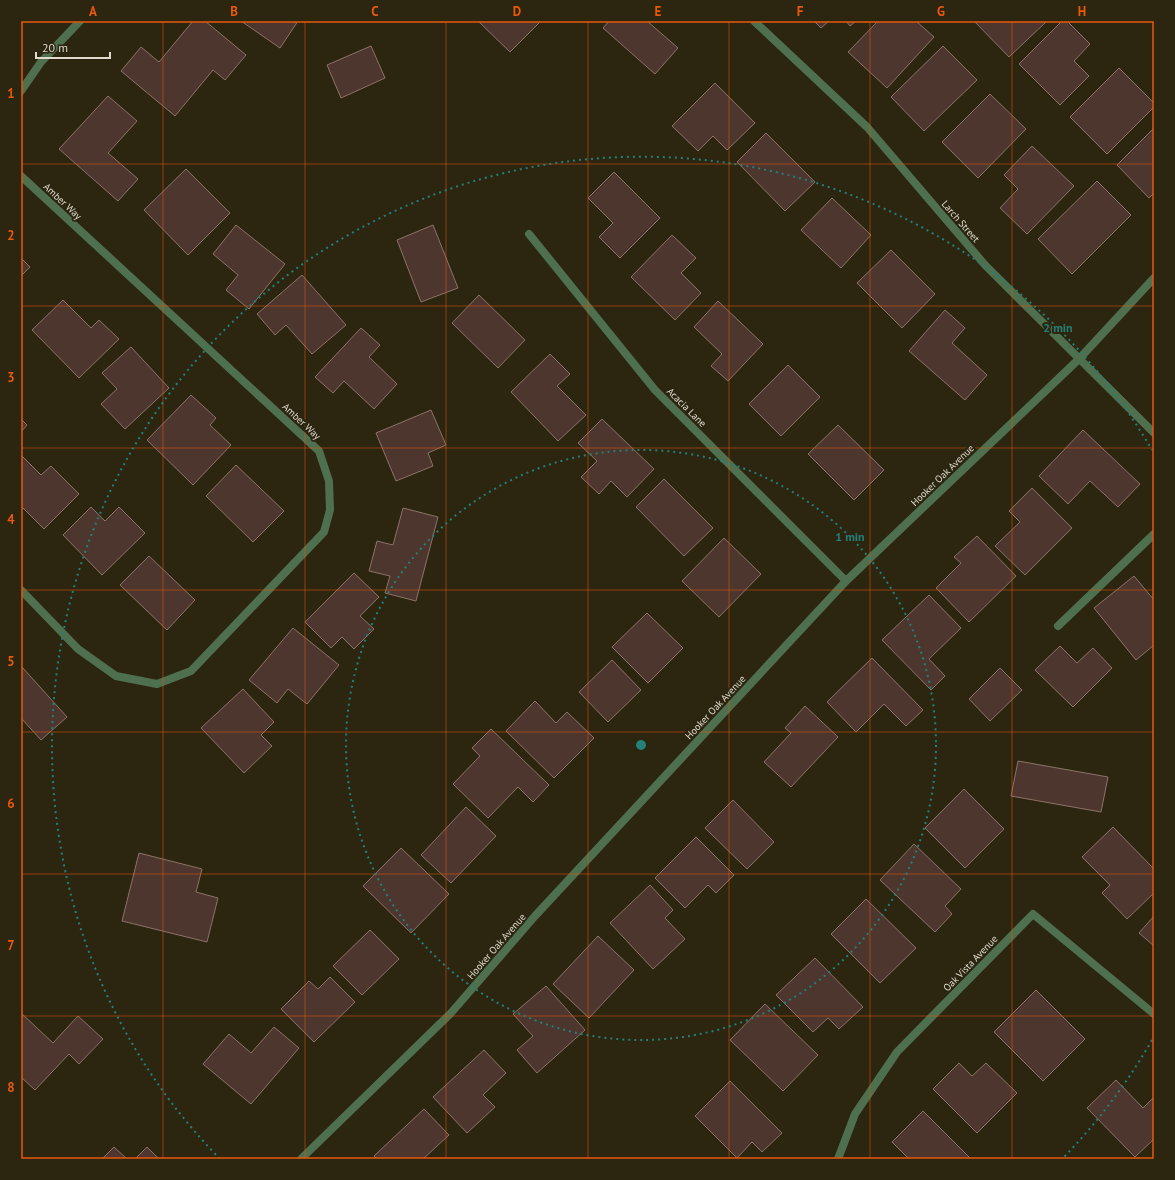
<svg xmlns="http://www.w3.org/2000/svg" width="1175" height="1180" font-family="'PT Sans',sans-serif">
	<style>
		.building { fill: #4d362d; stroke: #8d7369 }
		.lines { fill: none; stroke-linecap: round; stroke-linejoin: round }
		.service { stroke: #4e704f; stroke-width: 8 }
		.minor { stroke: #4e704f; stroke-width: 8 }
		.grid { fill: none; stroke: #e8590c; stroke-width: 1; stroke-opacity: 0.55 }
		.ring { fill: none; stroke: #248078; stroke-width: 2; stroke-dasharray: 2 4 }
		.labels { text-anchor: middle; stroke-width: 4; stroke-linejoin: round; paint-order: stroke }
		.street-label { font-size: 10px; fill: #dfdbce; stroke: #2c2510 }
		.centre { fill: #248078; stroke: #2c2510; stroke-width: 2 }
		.ring-label { font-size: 12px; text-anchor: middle; font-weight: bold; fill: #248078; stroke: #2c2510; stroke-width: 4; stroke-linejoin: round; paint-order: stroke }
		.neatline { fill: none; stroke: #e8590c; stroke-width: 1.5 }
		.grid-label { font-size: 13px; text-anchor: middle; font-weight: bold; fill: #e8590c }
	</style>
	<rect width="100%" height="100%" fill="#2c2510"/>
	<g class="building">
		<polygon points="193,21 205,21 246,55 225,80 213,70 175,116 121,71 141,47 159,62"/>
		<polygon points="241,21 298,21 280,48"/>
		<polygon points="478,21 541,21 510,52"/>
		<polygon points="609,21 647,21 678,48 655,74 603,28"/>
		<polygon points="814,21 829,21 821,28"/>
		<polygon points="846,21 856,21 850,26"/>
		<polygon points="878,21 916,21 934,37 887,88 848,52"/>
		<polygon points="974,21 1047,21 1009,57"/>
		<polygon points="1062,21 1067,21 1090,44 1074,61 1089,76 1060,105 1019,64"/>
		<polygon points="371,46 385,78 341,98 327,65"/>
		<polygon points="943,46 977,80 924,131 891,97"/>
		<polygon points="1119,68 1154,103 1154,107 1107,154 1070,117"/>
		<polygon points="715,83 755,123 727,150 713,136 698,151 672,126"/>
		<polygon points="990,94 1026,129 978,178 942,142"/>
		<polygon points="108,96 137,121 108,153 138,179 118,201 59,149"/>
		<polygon points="1154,128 1154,193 1149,198 1117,165"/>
		<polygon points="766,133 815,182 785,211 737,162"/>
		<polygon points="1032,146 1074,186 1027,234 1000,208 1018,189 1004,175"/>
		<polygon points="186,169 230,213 188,255 144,210"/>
		<polygon points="614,172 660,218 620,258 599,237 613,223 588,198"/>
		<polygon points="1097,181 1131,215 1072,274 1038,239"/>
		<polygon points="832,198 871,235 841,268 801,230"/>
		<polygon points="236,225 285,264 249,309 226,290 238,275 213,254"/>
		<polygon points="433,225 458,288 421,302 397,240"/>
		<polygon points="672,235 696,258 681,273 701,293 675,320 631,277"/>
		<polygon points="891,250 935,294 902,328 857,283"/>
		<polygon points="21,258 30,267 21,276"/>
		<polygon points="302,275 346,325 312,354 286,325 275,335 257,314"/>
		<polygon points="479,295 525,340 498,368 452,323"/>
		<polygon points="63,300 91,328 99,320 119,339 79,378 32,330"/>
		<polygon points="718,301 763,344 728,381 711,366 722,354 694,327"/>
		<polygon points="945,310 965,328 952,343 987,375 965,400 909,351"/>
		<polygon points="361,328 380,345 369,357 397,384 374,409 344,381 333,393 315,377"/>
		<polygon points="131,347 169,388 125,429 101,404 117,389 102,373"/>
		<polygon points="550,354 570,374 557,386 586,415 558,441 511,392"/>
		<polygon points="788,365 820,397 781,436 749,404"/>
		<polygon points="191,395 216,418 210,425 231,445 193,485 147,440"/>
		<polygon points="431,410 446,445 428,453 433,466 396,481 376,433"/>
		<polygon points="21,419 27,425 21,432"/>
		<polygon points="602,419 654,469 627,497 611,481 599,494 581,477 597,461 578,443"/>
		<polygon points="838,425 884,470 854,500 808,454"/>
		<polygon points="1083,430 1140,484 1118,507 1090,481 1068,504 1039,476"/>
		<polygon points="21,455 41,475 51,466 79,494 44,529 21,506"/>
		<polygon points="236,465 284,511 253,542 206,496"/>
		<polygon points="664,479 713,528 684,556 636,507"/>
		<polygon points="1032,488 1072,528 1025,575 995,546 1020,522 1009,511"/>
		<polygon points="91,507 105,521 119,507 145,533 102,575 63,535"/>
		<polygon points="403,508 438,517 416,601 385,593 390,576 369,571 377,541 393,545"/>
		<polygon points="977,536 1016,576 969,622 936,588 961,563 954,557"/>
		<polygon points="724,538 761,574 719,617 682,581"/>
		<polygon points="149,556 195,600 167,630 120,585"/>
		<polygon points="354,573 379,597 360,616 374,629 354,649 342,637 331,648 305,622"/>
		<polygon points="1134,576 1154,600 1154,645 1136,660 1094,608"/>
		<polygon points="929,595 961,628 929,659 945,676 931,690 882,640"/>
		<polygon points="647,613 683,648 648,683 612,647"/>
		<polygon points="293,628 339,665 307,704 288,689 277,703 249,680"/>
		<polygon points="1060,646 1077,663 1093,648 1112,668 1073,707 1035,670"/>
		<polygon points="872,658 923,710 906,726 884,704 856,732 827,702"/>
		<polygon points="612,660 641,690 608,722 579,692"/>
		<polygon points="22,667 67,717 41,740 21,718 21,668"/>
		<polygon points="1000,668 1022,690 990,721 969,699"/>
		<polygon points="243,689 274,722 261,735 272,746 244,773 201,728"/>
		<polygon points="535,701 556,723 567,712 594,738 554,778 506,731"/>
		<polygon points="805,706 838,737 791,787 764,762 791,733 785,728"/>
		<polygon points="491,729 549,785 533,802 518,787 488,818 453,784 480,756 472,748"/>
		<polygon points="1018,761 1108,777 1101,812 1011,796"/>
		<polygon points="964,789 1004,829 965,868 925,828"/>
		<polygon points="733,800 774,842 747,869 705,828"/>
		<polygon points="466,807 496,836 451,883 421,855"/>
		<polygon points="1113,827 1154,869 1154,893 1127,919 1102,893 1110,885 1082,857"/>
		<polygon points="696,837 734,875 716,893 708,885 685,908 655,878"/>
		<polygon points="914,844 961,889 945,906 952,914 935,932 880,880"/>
		<polygon points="401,848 449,894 411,933 363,886"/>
		<polygon points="139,853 202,869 196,892 218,898 207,942 122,921"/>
		<polygon points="650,885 673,910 665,918 685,939 653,969 610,923"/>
		<polygon points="866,899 916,948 880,983 831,934"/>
		<polygon points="1154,916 1154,946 1139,933"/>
		<polygon points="370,930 399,959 362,995 333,966"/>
		<polygon points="598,936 634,970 589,1018 553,984"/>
		<polygon points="815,958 863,1007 839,1029 828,1018 813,1032 776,995"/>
		<polygon points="330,977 355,1002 314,1042 281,1009 309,981 318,989"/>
		<polygon points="546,986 585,1030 537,1073 517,1050 533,1036 513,1014"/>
		<polygon points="1036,990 1085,1039 1043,1081 994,1032"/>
		<polygon points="765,1004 818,1055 783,1091 730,1040"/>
		<polygon points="21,1013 53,1043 78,1016 103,1039 79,1064 69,1054 35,1090 21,1077"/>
		<polygon points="274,1027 299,1048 251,1104 203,1064 229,1034 251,1053"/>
		<polygon points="484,1050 506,1073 483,1095 495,1107 467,1133 433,1097"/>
		<polygon points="959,1063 972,1076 986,1063 1017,1093 977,1133 933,1089"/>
		<polygon points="1116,1080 1143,1108 1154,1097 1154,1139 1135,1157 1087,1108"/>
		<polygon points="730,1081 782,1133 762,1152 752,1142 737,1158 695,1116"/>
		<polygon points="424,1109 449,1135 423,1159 377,1159 374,1156"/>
		<polygon points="923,1111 971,1159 909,1159 892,1142"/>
		<polygon points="114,1147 127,1159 102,1159"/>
		<polygon points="147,1147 159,1159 135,1159"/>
	</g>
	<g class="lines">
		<polyline class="service" points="1058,626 1154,534"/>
		<g class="minor">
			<polyline points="754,21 867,127 985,265 1154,433"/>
			<polyline points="21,91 41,62 80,21"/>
			<polyline points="21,176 319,451 329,481 330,510 324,532 191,671 157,684 116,676 78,649 21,590"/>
			<polyline points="529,234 655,390 846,581"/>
			<polyline points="301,1159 451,1013 535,916 846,581 1079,359 1154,278"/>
			<polyline points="838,1159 855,1114 897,1052 1033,914 1154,1014"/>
		</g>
	</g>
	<path class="grid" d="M163 21V1159M305 21V1159M446 21V1159M588 21V1159M729 21V1159M870 21V1159M1012 21V1159M21 164H1154M21 306H1154M21 448H1154M21 590H1154M21 732H1154M21 874H1154M21 1016H1154"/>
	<g class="ring">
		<circle cx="641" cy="745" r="295"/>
		<path d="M1152 1040A590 590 0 0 1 1062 1159M220 1159A590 590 0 1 1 1152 450"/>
	</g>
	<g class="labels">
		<g class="street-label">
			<text transform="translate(63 201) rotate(43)" y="4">Amber Way</text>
			<text transform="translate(961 221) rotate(49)" y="4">Larch Street</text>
			<text transform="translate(687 407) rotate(45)" y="4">Acacia Lane</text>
			<text transform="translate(302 421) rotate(43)" y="4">Amber Way</text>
			<text transform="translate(942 475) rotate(-44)" y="4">Hooker Oak Avenue</text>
			<text transform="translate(715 707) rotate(-47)" y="4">Hooker Oak Avenue</text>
			<text transform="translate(496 946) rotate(-49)" y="4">Hooker Oak Avenue</text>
			<text transform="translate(970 963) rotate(-46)" y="4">Oak Vista Avenue</text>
		</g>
	</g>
	<circle cx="641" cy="745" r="6" class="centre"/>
	<g class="ring-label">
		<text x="1058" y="332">2 min</text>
		<text x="850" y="541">1 min</text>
	</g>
	<rect width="1175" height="1180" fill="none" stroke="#2c2510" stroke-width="44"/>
	<path d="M36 52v6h74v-6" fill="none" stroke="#dfdbce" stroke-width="2"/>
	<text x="42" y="52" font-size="12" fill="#dfdbce" stroke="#2c2510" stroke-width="3" paint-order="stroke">20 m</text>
	<rect x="22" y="22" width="1131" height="1136" class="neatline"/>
	<g class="grid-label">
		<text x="93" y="16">A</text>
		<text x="234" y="16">B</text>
		<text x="375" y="16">C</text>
		<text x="517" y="16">D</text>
		<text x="658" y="16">E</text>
		<text x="800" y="16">F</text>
		<text x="941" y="16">G</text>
		<text x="1082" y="16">H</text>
		<text x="11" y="98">1</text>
		<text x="11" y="240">2</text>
		<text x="11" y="382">3</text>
		<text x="11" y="524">4</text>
		<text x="11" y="666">5</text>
		<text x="11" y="808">6</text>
		<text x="11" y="950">7</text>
		<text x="11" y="1092">8</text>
	</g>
</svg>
